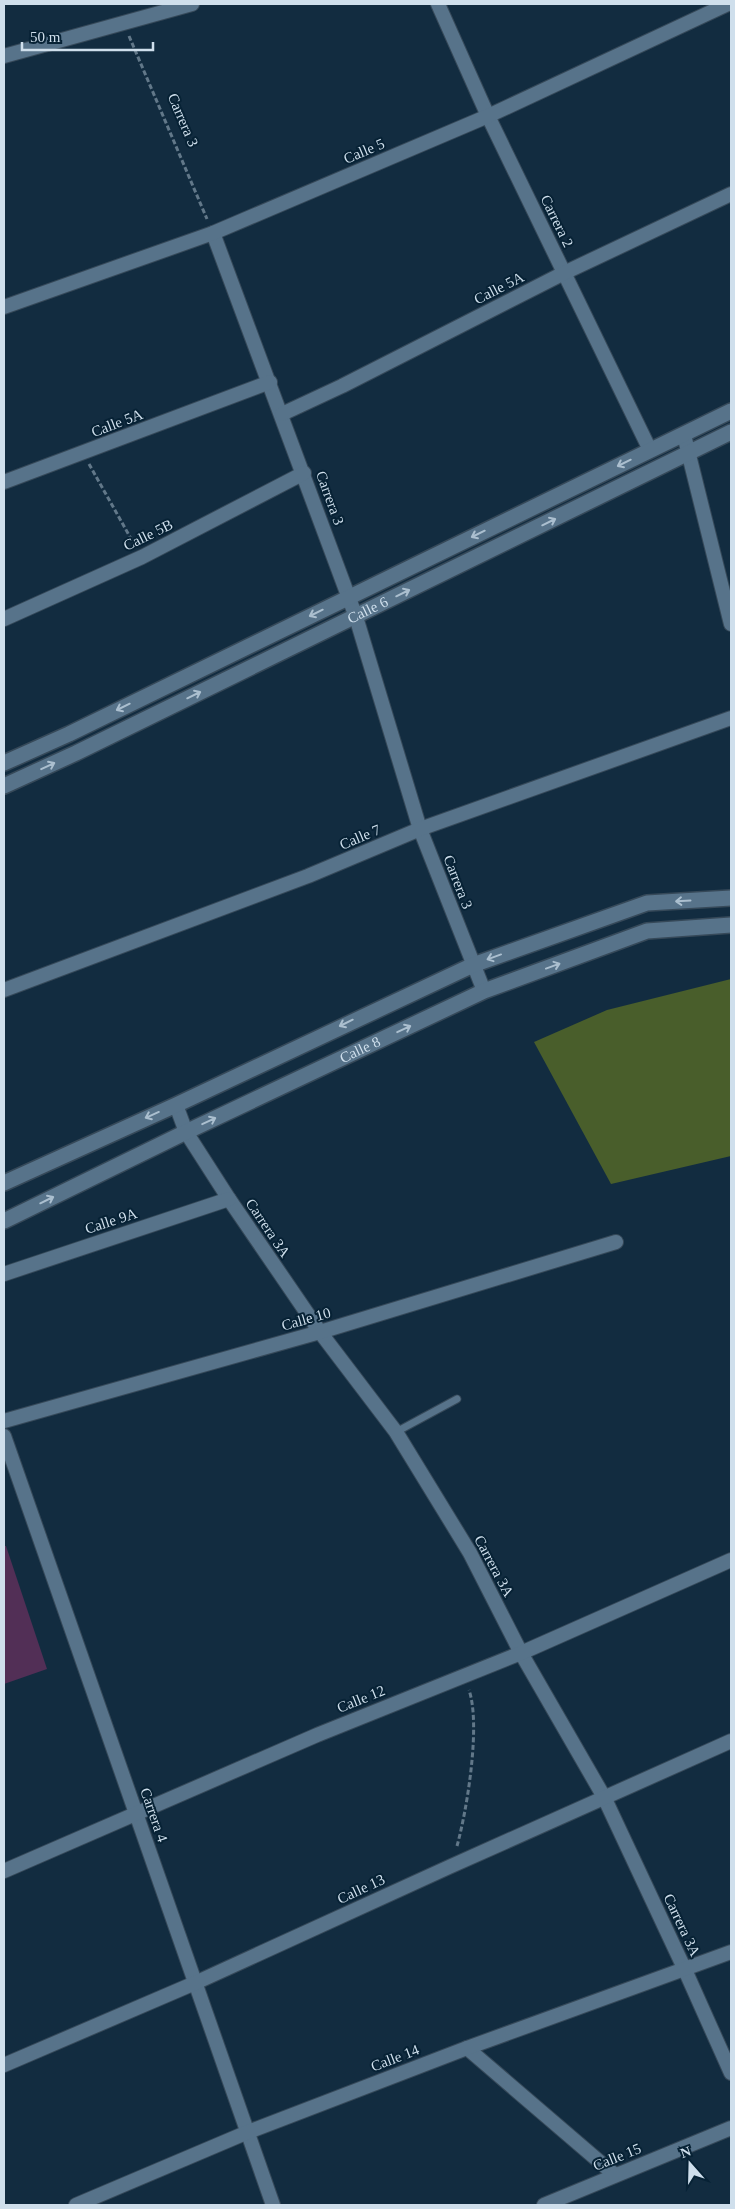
<svg xmlns="http://www.w3.org/2000/svg" width="735" height="2209" font-family="Georgia,serif">
	<style>
		.forest { fill: #495e2b }
		.building { fill: #522f56 }
		.lines { fill: none; stroke-linecap: round; stroke-linejoin: round }
		.lane-casing { stroke: #364959; stroke-width: 9 }
		.street-casing { stroke: #364959; stroke-width: 16 }
		.secondary-casing { stroke: #364959; stroke-width: 18 }
		.path { stroke: #627889; stroke-width: 3; stroke-dasharray: 5 2.5; stroke-linecap: butt }
		.lane { stroke: #57738a; stroke-width: 7 }
		.street { stroke: #57738a; stroke-width: 14 }
		.secondary { stroke: #57738a; stroke-width: 15 }
		.oneway { stroke: #abbfcf }
		.labels { text-anchor: middle; stroke-width: 4; stroke-linejoin: round; paint-order: stroke }
		.street-label { font-size: 15px; fill: #cfdfec; stroke: #072235 }
	</style>
	<rect width="100%" height="100%" fill="#122c40"/>
	<polygon class="forest" points="731,979 731,1156 611,1184 534,1042 607,1010"/>
	<polygon class="building" points="4,1546 6,1546 47,1669 4,1684"/>
	<g class="lines">
		<defs>
			<polyline id="lane" points="396,1432 457,1399"/>
			<g id="street">
				<polyline points="438,4 488,116 650,450"/>
				<polyline points="4,56 192,4"/>
				<polyline points="213,233 356,617 420,829 484,991"/>
				<polyline points="4,307 213,233 488,116 728,4"/>
				<polyline points="282,414 342,386 564,273 731,194"/>
				<polyline points="684,435 731,624"/>
				<polyline points="4,482 270,382"/>
				<polyline points="4,619 142,557 304,473"/>
				<polyline points="4,990 308,876 420,829 731,718"/>
				<polyline points="176,1105 186,1132 229,1199 320,1332 396,1432 470,1553 521,1653 604,1797 685,1970 731,2073"/>
				<polyline points="4,1274 229,1199"/>
				<polyline points="4,1421 320,1332 616,1242"/>
				<polyline points="4,1436 273,2205"/>
				<polyline points="4,1871 317,1735 521,1653 731,1560"/>
				<polyline points="467,2048 615,2175"/>
				<polyline points="4,2065 195,1983 449,1867 731,1741"/>
				<polyline points="76,2205 248,2132 467,2048 731,1952"/>
				<polyline points="544,2205 731,2128"/>
			</g>
			<g id="secondary">
				<polyline points="4,763 69,734 731,411"/>
				<path id="s1" d="M4 786 76 753 731 432"/>
				<polyline points="4,1183 176,1105 473,965 647,903 731,898"/>
				<path id="s2" d="M4 1221 186 1132 484 991 647 931 731 925"/>
			</g>
		</defs>
		<use href="#lane" class="lane-casing"/>
		<use href="#street" class="street-casing"/>
		<use href="#secondary" class="secondary-casing"/>
		<g class="path">
			<polyline points="129,36 207,219"/>
			<polyline points="89,464 134,544"/>
			<path d="M457 1846C467 1810 481 1725 469 1690"/>
		</g>
		<use href="#lane" class="lane"/>
		<use href="#street" class="street"/>
		<use href="#secondary" class="secondary"/>
	</g>
	<defs><path id="oneway-shaft" d="M-6 0H5M1.5-3L5.5 0L1.5 3" fill="none" stroke-width="1.6" stroke-linecap="round" stroke-linejoin="round" transform="scale(1.25)"/></defs>
	<g class="oneway">
		<use href="#oneway-shaft" transform="translate(624 463) rotate(154)"/>
		<use href="#oneway-shaft" transform="translate(549 522) rotate(-26)"/>
		<use href="#oneway-shaft" transform="translate(478 534) rotate(154)"/>
		<use href="#oneway-shaft" transform="translate(403 593) rotate(-26)"/>
		<use href="#oneway-shaft" transform="translate(316 613) rotate(154)"/>
		<use href="#oneway-shaft" transform="translate(194 695) rotate(-26)"/>
		<use href="#oneway-shaft" transform="translate(123 707) rotate(154)"/>
		<use href="#oneway-shaft" transform="translate(48 766) rotate(-25)"/>
		<use href="#oneway-shaft" transform="translate(683 901) rotate(177)"/>
		<use href="#oneway-shaft" transform="translate(494 957) rotate(160)"/>
		<use href="#oneway-shaft" transform="translate(553 966) rotate(-20)"/>
		<use href="#oneway-shaft" transform="translate(346 1023) rotate(154)"/>
		<use href="#oneway-shaft" transform="translate(404 1029) rotate(-25)"/>
		<use href="#oneway-shaft" transform="translate(152 1115) rotate(156)"/>
		<use href="#oneway-shaft" transform="translate(209 1121) rotate(-25)"/>
		<use href="#oneway-shaft" transform="translate(47 1200) rotate(-26)"/>
	</g>
	<g class="labels">
		<g class="street-label">
			<text transform="translate(183 120) rotate(67)" y="5">Carrera 3</text>
			<text transform="translate(364 151) rotate(-23)" y="5">Calle 5</text>
			<text transform="translate(557 221) rotate(64)" y="5">Carrera 2</text>
			<text transform="translate(499 288) rotate(-27)" y="5">Calle 5A</text>
			<text transform="translate(117 423) rotate(-21)" y="5">Calle 5A</text>
			<text transform="translate(330 498) rotate(70)" y="5">Carrera 3</text>
			<text transform="translate(148 535) rotate(-26)" y="5">Calle 5B</text>
			<text dy="5" stroke="none"><textPath href="#s1" startOffset="404">Calle 6</textPath></text>
			<text transform="translate(360 837) rotate(-23)" y="5">Calle 7</text>
			<text transform="translate(458 882) rotate(69)" y="5">Carrera 3</text>
			<text dy="5" stroke="none"><textPath href="#s2" startOffset="395">Calle 8</textPath></text>
			<text transform="translate(111 1221) rotate(-18)" y="5">Calle 9A</text>
			<text transform="translate(268 1228) rotate(56)" y="5">Carrera 3A</text>
			<text transform="translate(306 1319) rotate(-16)" y="5">Calle 10</text>
			<text transform="translate(494 1566) rotate(62)" y="5">Carrera 3A</text>
			<text transform="translate(361 1699) rotate(-22)" y="5">Calle 12</text>
			<text transform="translate(154 1815) rotate(71)" y="5">Carrera 4</text>
			<text transform="translate(361 1889) rotate(-25)" y="5">Calle 13</text>
			<text transform="translate(682 1925) rotate(65)" y="5">Carrera 3A</text>
			<text transform="translate(395 2058) rotate(-21)" y="5">Calle 14</text>
			<text transform="translate(617 2157) rotate(-22)" y="5">Calle 15</text>
		</g>
	</g>
	<rect width="735" height="2209" fill="none" stroke="#cfdfec" stroke-width="10"/>
	<g transform="translate(690 2164) rotate(340)" stroke="#072235" stroke-width="4" paint-order="stroke">
	<path d="M0-4L9 19L0 12L-9 19Z" fill="#cfdfec"/>
	<text y="-8" font-size="14" font-weight="bold" text-anchor="middle" fill="#cfdfec">N</text>
	</g>
	<path d="M22 42v8h131v-8" fill="none" stroke="#cfdfec" stroke-width="2.5"/>
	<text x="30" y="42" font-size="15" fill="#cfdfec" stroke="#072235" stroke-width="4" paint-order="stroke">50 m</text>
</svg>
